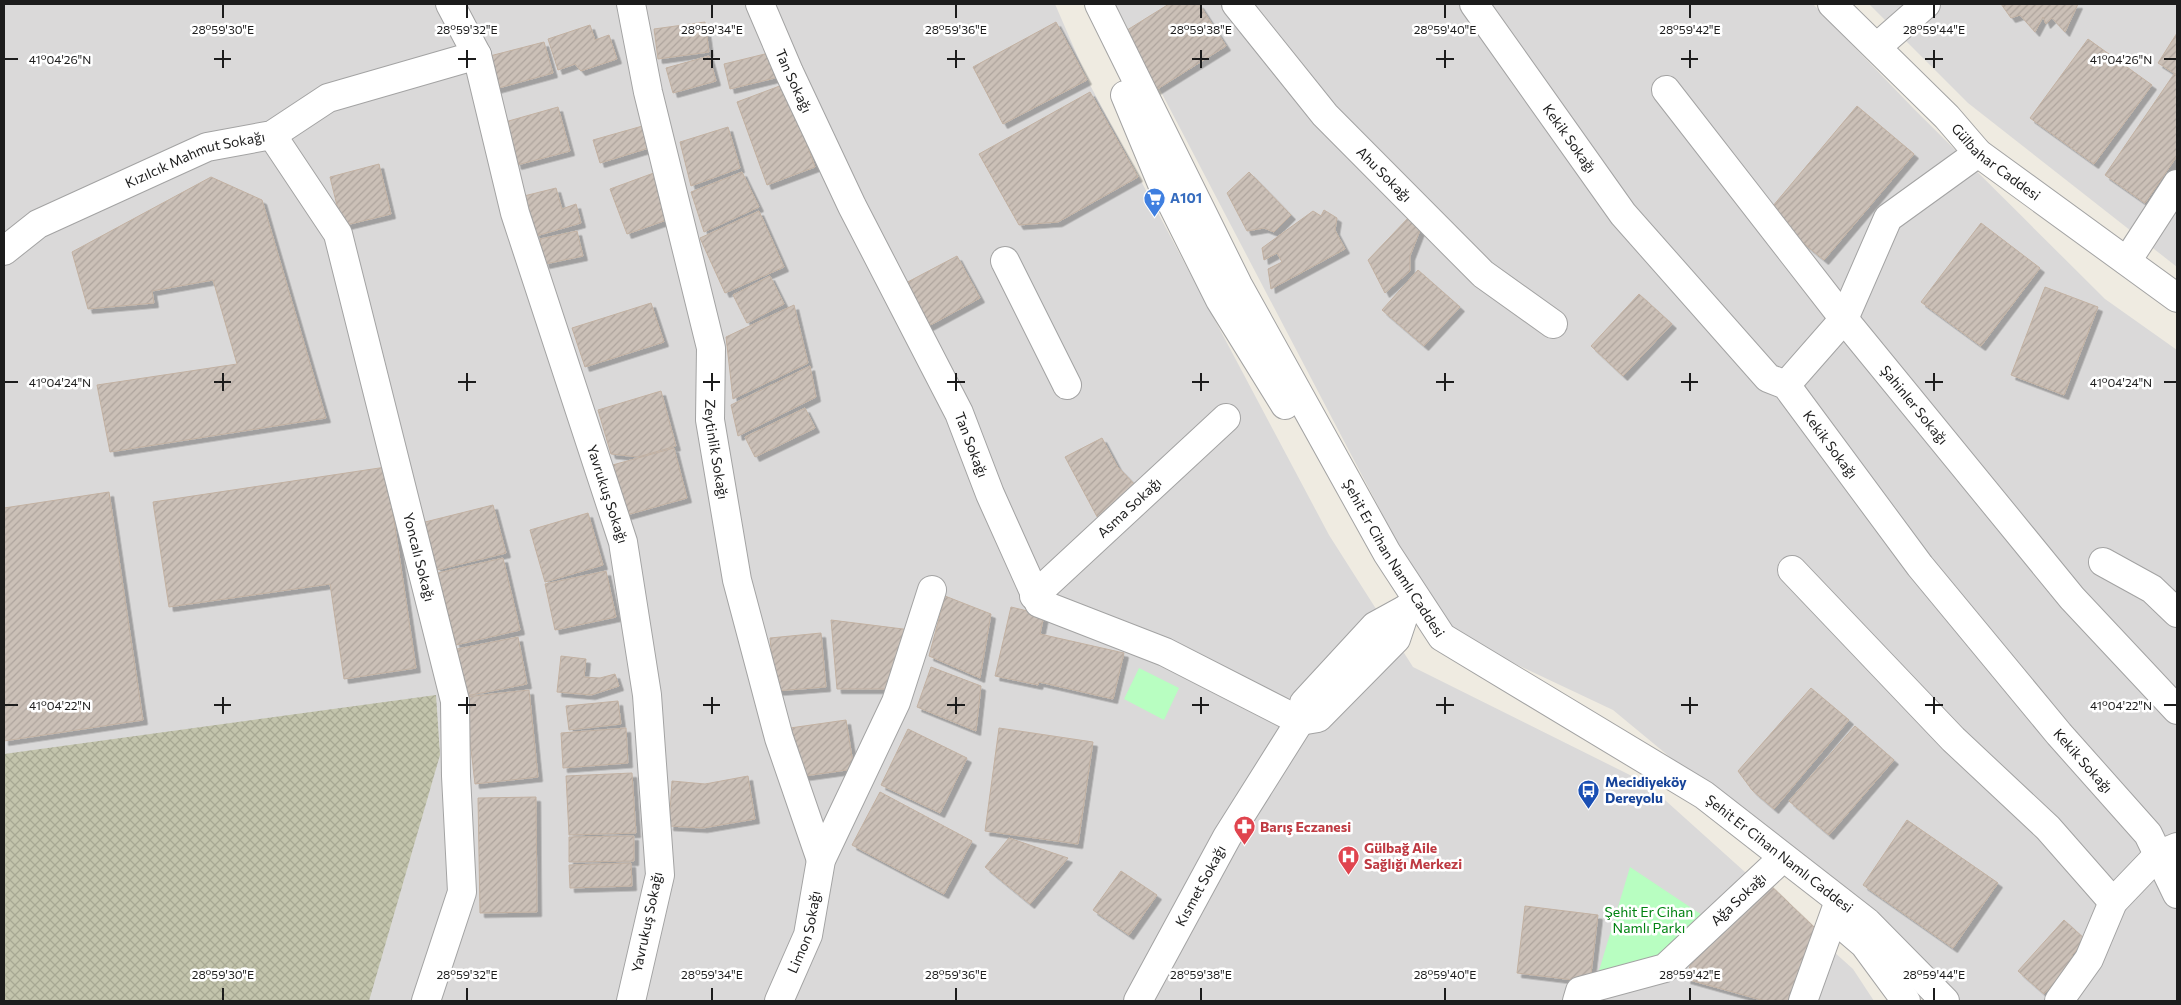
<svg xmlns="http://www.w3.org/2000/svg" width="2181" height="1005" font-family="Commissioner,sans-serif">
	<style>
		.residential { fill: #dad9d9 }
		.construction { fill: url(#construction-cross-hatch) }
		.park { fill: #b8fec1 }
		.building { fill: url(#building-hatch); stroke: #c2b1a2; filter: url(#shadow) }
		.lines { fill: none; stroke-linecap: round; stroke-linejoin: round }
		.minor-casing { stroke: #a3a3a3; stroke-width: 30 }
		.minor { stroke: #fff; stroke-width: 28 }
		.ticks { fill: none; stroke: #1c1c1c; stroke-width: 2 }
		.labels { text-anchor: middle; stroke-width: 5; stroke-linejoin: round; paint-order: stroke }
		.street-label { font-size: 14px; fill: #1c1c1c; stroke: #fff }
		.shop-label { font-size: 14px; font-weight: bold; fill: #366cbe; stroke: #fff; text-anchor: start }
		.transit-label { font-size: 14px; font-weight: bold; fill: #164399; stroke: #fff; text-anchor: start }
		.health-label { font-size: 14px; font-weight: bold; fill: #be3a42; stroke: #fff; text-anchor: start }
		.park-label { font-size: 14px; fill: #028312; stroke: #fff }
		.ticks-label { font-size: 12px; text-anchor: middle; fill: #1c1c1c; stroke: #fff; stroke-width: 5; stroke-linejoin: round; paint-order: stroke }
	</style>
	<defs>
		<pattern id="construction-cross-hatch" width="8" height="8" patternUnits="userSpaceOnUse" patternTransform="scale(1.25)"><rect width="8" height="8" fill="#c3c4ac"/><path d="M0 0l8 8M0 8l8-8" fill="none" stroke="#a7a893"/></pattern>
		<pattern id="building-hatch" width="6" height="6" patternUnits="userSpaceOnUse" patternTransform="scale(1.25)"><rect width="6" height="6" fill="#cbc0b7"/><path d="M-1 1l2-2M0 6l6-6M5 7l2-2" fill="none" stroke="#aea49d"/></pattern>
		<filter id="shadow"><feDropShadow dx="4.5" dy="4.5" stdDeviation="0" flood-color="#0004"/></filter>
	</defs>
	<rect width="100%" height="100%" fill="#efebe1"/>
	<g class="residential">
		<polygon points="4,4 1055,4 1090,85 1329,535 1413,667 1646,783 1853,969 1874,1001 4,1001"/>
		<polygon points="1115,4 1813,4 1914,109 2105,299 2177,350 2177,1001 1933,1001 1895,943 1613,710 1443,630"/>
		<polygon points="1869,4 2177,4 2177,267 1968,103"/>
	</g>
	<polygon class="construction" points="436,695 440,755 369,1001 4,1001 4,754"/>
	<g class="park">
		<polygon points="1139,668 1179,688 1164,720 1124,699"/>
		<polygon points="1630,867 1705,917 1659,955 1598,974"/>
	</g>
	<g class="building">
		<polygon points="1169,4 1199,4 1226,46 1151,93 1116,37"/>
		<polygon points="2001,4 2078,4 2065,32 2052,18 2046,24 2043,17 2035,32 2020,15 2011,18"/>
		<polygon points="705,22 709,52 658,59 654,29"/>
		<polygon points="1056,22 1087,80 1003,124 973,67"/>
		<polygon points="590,25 595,40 609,35 617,59 581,71 575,64 558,70 548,39"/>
		<polygon points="2177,33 2177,75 2158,63"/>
		<polygon points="2088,39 2152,85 2094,164 2030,118"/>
		<polygon points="544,42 553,73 495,89 486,57"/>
		<polygon points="773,52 779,77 730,89 724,64"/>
		<polygon points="709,56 716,81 673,93 666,68"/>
		<polygon points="2174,74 2177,76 2177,156 2145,203 2105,175"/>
		<polygon points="785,84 815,167 767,185 737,102"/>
		<polygon points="1090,92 1138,177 1058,222 1019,225 979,154"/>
		<polygon points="1857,106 1914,154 1824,260 1767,213"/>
		<polygon points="558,107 570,151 517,165 505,122"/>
		<polygon points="646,125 652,147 600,163 593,140"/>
		<polygon points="728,127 740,168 691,186 680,142"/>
		<polygon points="379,164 391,214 342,226 330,177"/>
		<polygon points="662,170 678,216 627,234 610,189"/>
		<polygon points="742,172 759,207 704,232 691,192"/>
		<polygon points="1249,172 1291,215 1274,232 1264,228 1247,231 1227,193"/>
		<polygon points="211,177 262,200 326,418 110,452 97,385 237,364 213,280 152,291 154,303 88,309 72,252"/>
		<polygon points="556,188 562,209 576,204 581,223 536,236 524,196"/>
		<polygon points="1324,210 1337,218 1335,230 1345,249 1271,289 1268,269 1282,262 1277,253 1264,260 1262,248 1313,211 1321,216"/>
		<polygon points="759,211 784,267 725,293 700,238"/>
		<polygon points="1411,215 1422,225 1410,256 1410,271 1385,293 1368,260"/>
		<polygon points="1981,223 2040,268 1981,346 1921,302"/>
		<polygon points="577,231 583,256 545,264 540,239"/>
		<polygon points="957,256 980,298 925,328 902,285"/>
		<polygon points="1418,270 1460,307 1424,346 1382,310"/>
		<polygon points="770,276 784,304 747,323 733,295"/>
		<polygon points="2045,287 2098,307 2064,395 2011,375"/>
		<polygon points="1639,294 1672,324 1623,376 1591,346"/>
		<polygon points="651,303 664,342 585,367 572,328"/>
		<polygon points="794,305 808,363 733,399 726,337"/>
		<polygon points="810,366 816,397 738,436 731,405"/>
		<polygon points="661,391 676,446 638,457 611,454 598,410"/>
		<polygon points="805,408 815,428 755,457 745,437"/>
		<polygon points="1102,438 1117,466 1139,489 1101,524 1065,457"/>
		<polygon points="674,448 687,498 623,516 609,466"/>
		<polygon points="386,467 416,668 344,679 330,584 169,607 153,502"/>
		<polygon points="109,492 143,720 4,741 4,508"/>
		<polygon points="493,505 506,553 437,570 425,522"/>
		<polygon points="588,513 603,565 545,582 530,530"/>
		<polygon points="503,558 520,630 456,645 438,573"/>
		<polygon points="606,571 616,617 555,630 545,584"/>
		<polygon points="945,596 991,614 980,678 929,656"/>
		<polygon points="1011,607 1044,615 1040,634 1124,653 1113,699 1039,682 1038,685 995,676"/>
		<polygon points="831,620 911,630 897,689 837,689"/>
		<polygon points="821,633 826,687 775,691 770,638"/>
		<polygon points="518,637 527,684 466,696 457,649"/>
		<polygon points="561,656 586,659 584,677 600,678 615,674 619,686 591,695 557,692"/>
		<polygon points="931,667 981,686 976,731 917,707"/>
		<polygon points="1811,688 1849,720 1774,809 1752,790 1738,771"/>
		<polygon points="529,690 538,777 475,784 465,697"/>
		<polygon points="618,701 621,724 569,730 566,706"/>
		<polygon points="846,720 854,769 797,777 790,728"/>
		<polygon points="1855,726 1894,760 1829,835 1789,801"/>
		<polygon points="626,728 628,763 563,768 561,733"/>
		<polygon points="999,728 1093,742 1078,844 985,831"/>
		<polygon points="908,729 967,758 940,813 881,785"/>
		<polygon points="632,773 636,833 569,835 566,776"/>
		<polygon points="748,776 755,819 703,828 669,826 672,781 705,784"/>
		<polygon points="880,792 972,841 944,894 852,845"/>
		<polygon points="536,797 537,912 480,913 478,798"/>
		<polygon points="1907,820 1998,883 1953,948 1863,885"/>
		<polygon points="634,836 634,861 569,862 569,837"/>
		<polygon points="1009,838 1068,858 1030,904 985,867"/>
		<polygon points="631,863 632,886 570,888 569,865"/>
		<polygon points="1121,871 1157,895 1129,935 1093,910"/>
		<polygon points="1765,880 1815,928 1794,1001 1765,1001 1686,979 1694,953"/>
		<polygon points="1525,906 1598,915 1590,982 1517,973"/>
		<polygon points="2064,920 2086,940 2072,955 2073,962 2044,994 2018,971"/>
	</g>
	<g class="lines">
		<defs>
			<g id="minor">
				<path id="s1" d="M450 4 477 55 515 213 623 542 647 695 660 875 631 1001"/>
				<path id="s2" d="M631 4 648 92 711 348 710 420 737 580 779 738 821 860"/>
				<path id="s3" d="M760 4 789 72 852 206 959 413 990 494 1039 603 1165 652 1300 721"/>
				<path id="s4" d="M1099 4 1238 285 1387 553 1442 637 1704 795 1867 922 1945 1001"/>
				<path id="s5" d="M1236 4 1325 115 1483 274 1553 324"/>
				<path id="s6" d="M1474 4 1623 214 1768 378 1786 385 1920 566 2059 734 2148 834 2177 894"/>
				<path id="s7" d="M1832 4 1947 117 1978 153 2177 298"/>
				<polyline points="1877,47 1926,4"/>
				<path id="s8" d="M1666 90 1844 319 2072 598 2177 710"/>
				<polyline points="1125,95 1162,184 1220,300 1285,405"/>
				<path id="s9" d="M272 135 338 234 455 701 456 776 462 892 426 1001"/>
				<path id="s10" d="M4 251 38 224 207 147 272 135 328 98 477 55"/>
				<polyline points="1005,261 1067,385"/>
				<polyline points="2127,261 2177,184"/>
				<polyline points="1786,385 1844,319 1888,218 1978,153"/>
				<polyline points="2103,562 2152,589 2177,613"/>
				<polyline points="1792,570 1953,739 2048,828 2113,902"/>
				<path id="s11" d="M1034 596 1226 418"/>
				<polyline points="1300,721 1318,718 1396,639 1406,609"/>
				<polyline points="1843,926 1864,944 1906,1001"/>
				<path id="s12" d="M779 1001 808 935 821 860 896 702 932 590"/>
				<path id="s13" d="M1138 1001 1227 837 1300 721 1304 703 1375 626 1406 609"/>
				<path id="s14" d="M1577 1001 1580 991 1665 968 1774 866"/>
				<polyline points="1803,1001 1839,901"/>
				<polyline points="2059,1001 2089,959 2113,902 2158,855 2177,847"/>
			</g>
		</defs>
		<use href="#minor" class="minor-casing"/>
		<use href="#minor" class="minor"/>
	</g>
	<path class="ticks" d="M223 5V18M467 5V18M712 5V18M956 5V18M1201 5V18M1445 5V18M1690 5V18M1934 5V18M223 50V68M467 50V68M712 50V68M956 50V68M1201 50V68M1445 50V68M1690 50V68M1934 50V68M5 59H18M214 59H231M458 59H476M703 59H720M947 59H965M1192 59H1209M1436 59H1454M1681 59H1698M1925 59H1943M2164 59H2176M223 373V391M467 373V391M712 373V391M956 373V391M1201 373V391M1445 373V391M1690 373V391M1934 373V391M5 382H18M214 382H231M458 382H476M703 382H720M947 382H965M1192 382H1209M1436 382H1454M1681 382H1698M1925 382H1943M2164 382H2176M223 697V714M467 697V714M712 697V714M956 697V714M1201 697V714M1445 697V714M1690 697V714M1934 697V714M5 705H18M214 705H231M458 705H476M703 705H720M947 705H965M1192 705H1209M1436 705H1454M1681 705H1698M1925 705H1943M2164 705H2176M223 988V1000M467 988V1000M712 988V1000M956 988V1000M1201 988V1000M1445 988V1000M1690 988V1000M1934 988V1000"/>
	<defs>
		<symbol id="supermarket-pin" viewBox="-11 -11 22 30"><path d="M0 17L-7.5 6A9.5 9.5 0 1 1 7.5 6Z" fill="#3f7fe0" stroke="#fff"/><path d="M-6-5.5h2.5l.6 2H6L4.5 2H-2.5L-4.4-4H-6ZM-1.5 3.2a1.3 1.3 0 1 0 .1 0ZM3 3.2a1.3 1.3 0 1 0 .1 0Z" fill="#fff"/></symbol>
		<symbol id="bus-pin" viewBox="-11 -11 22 30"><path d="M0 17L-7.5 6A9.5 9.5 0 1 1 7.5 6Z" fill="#1a4fb4" stroke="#fff"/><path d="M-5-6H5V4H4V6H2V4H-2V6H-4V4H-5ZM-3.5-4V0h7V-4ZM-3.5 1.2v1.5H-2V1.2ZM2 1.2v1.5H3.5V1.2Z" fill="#fff"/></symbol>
		<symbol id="pharmacy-pin" viewBox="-11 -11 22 30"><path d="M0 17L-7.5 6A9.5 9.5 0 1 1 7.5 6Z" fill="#e0444e" stroke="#fff"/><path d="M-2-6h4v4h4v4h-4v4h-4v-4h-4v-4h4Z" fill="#fff"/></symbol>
		<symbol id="hospital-pin" viewBox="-11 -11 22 30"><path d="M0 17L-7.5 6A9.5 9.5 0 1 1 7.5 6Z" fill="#e0444e" stroke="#fff"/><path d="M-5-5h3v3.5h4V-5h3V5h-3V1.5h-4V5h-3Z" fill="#fff"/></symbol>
	</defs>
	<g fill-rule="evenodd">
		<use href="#supermarket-pin" x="1142" y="186" width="25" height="34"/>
		<use href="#bus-pin" x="1576" y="778" width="25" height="34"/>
		<use href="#pharmacy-pin" x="1232" y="814" width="25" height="34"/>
		<use href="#hospital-pin" x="1336" y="844" width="25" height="34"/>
	</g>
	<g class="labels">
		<g class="street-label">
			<text dy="5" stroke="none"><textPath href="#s3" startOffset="84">Tan Sokağı</textPath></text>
			<text dy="5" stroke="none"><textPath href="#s6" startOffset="165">Kekik Sokağı</textPath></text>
			<text dy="5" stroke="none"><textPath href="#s7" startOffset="228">Gülbahar Caddesi</textPath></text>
			<text dy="5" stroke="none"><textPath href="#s10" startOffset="214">Kızılcık Mahmut Sokağı</textPath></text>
			<text dy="5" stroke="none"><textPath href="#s5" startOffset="226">Ahu Sokağı</textPath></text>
			<text dy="5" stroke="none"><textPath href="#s8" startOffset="401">Şahinler Sokağı</textPath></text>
			<text dy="5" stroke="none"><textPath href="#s3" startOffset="489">Tan Sokağı</textPath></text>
			<text dy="5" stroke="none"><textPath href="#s6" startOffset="570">Kekik Sokağı</textPath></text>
			<text dy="5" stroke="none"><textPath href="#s2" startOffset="455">Zeytinlik Sokağı</textPath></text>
			<text dy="5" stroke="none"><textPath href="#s1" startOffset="516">Yavrukuş Sokağı</textPath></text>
			<text dy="5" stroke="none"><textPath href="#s11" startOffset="130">Asma Sokağı</textPath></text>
			<text dy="5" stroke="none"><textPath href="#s4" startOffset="628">Şehit Er Cihan Namlı Caddesi</textPath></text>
			<text dy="5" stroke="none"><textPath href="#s9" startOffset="452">Yoncalı Sokağı</textPath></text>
			<text dy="5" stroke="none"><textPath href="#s6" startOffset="975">Kekik Sokağı</textPath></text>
			<text dy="5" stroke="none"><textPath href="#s4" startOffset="1122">Şehit Er Cihan Namlı Caddesi</textPath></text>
			<text dy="5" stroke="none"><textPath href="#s13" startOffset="131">Kısmet Sokağı</textPath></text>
			<text dy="5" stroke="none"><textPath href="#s14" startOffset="199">Ağa Sokağı</textPath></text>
			<text transform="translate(647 922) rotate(-78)" y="5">Yavrukuş Sokağı</text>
			<text dy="5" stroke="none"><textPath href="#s12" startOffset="74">Limon Sokağı</textPath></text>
		</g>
		<g class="shop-label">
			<text x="1170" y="203">A101</text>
		</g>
		<g class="transit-label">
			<text x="1605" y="787">Mecidiyeköy<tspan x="1605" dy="16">Dereyolu</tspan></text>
		</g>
		<g class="health-label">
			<text x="1260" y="832">Barış Eczanesi</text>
			<text x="1364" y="853">Gülbağ Aile<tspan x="1364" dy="16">Sağlığı Merkezi</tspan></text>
		</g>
		<g class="park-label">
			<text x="1649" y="917">Şehit Er Cihan<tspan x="1649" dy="16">Namlı Parkı</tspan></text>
		</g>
	</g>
	<g class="ticks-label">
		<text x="223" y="34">28°59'30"E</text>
		<text x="467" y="34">28°59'32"E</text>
		<text x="712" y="34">28°59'34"E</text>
		<text x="956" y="34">28°59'36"E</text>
		<text x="1201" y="34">28°59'38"E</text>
		<text x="1445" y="34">28°59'40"E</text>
		<text x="1690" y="34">28°59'42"E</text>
		<text x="1934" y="34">28°59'44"E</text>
		<text x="60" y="64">41°04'26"N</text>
		<text x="2121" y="64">41°04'26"N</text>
		<text x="60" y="387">41°04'24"N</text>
		<text x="2121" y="387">41°04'24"N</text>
		<text x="60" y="710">41°04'22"N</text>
		<text x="2121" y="710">41°04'22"N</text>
		<text x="223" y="979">28°59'30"E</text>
		<text x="467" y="979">28°59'32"E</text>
		<text x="712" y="979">28°59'34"E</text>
		<text x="956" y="979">28°59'36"E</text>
		<text x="1201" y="979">28°59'38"E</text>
		<text x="1445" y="979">28°59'40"E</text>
		<text x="1690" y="979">28°59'42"E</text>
		<text x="1934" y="979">28°59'44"E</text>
	</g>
	<rect width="2181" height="1005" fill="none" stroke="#1c1c1c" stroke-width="10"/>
</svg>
